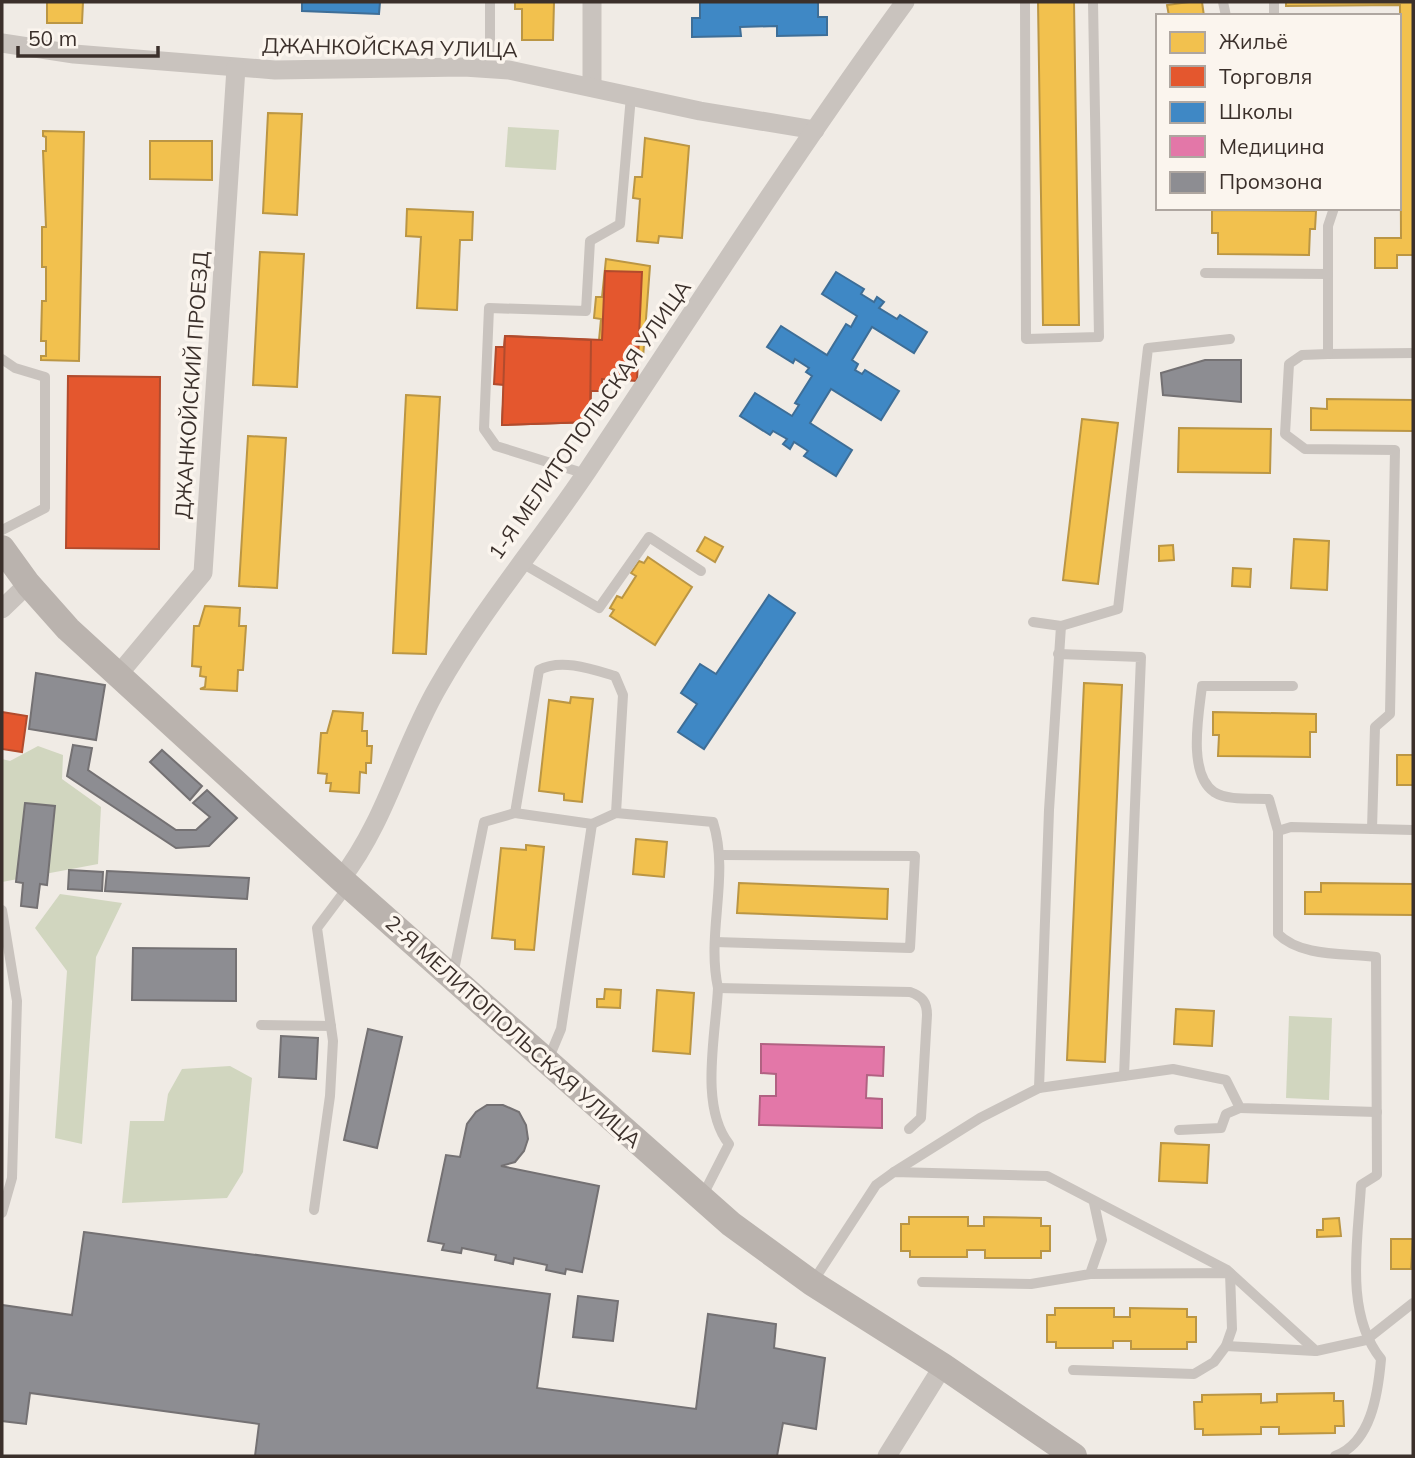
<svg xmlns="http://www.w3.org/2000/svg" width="1415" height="1458" font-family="Mulish,sans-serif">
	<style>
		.green { fill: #d1d6bf }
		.homes { fill: #f2c14e; stroke: #bb9644; stroke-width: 2 }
		.shops { fill: #e4572e; stroke: #b14b2d; stroke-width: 2 }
		.schools { fill: #3f88c5; stroke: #3e6e97; stroke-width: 2 }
		.health { fill: #e377a8; stroke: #b16282; stroke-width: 2 }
		.industry { fill: #8d8d92; stroke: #747173; stroke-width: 2 }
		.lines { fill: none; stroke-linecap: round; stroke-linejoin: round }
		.lane { stroke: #c9c3be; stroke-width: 10 }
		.street { stroke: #c9c3be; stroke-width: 19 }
		.secondary { stroke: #bab3ae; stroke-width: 26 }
		.labels { text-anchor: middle; stroke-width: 7; stroke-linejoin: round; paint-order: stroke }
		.street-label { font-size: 21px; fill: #3b302b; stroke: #fbf5ee }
	</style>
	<rect width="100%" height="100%" fill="#f0ebe5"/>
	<g class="green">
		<polygon points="508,127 559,130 556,170 505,167"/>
		<polygon points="38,746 63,755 62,779 101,807 98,864 2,882 2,759 10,761"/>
		<polygon points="60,894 122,903 96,957 82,1144 55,1138 67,971 35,928"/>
		<polygon points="1289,1016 1332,1018 1329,1100 1286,1098"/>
		<polygon points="230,1066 252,1078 243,1172 227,1198 122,1203 130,1121 164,1121 168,1094 182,1069"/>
	</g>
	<g class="homes">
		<polygon points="47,2 83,2 82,23 47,23"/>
		<polygon points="515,2 554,2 553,40 522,40 522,9 515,9"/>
		<polygon points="1038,2 1074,2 1079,325 1043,325"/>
		<polygon points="1189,2 1202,2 1204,16 1169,16 1167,5"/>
		<polygon points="1286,2 1413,2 1413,255 1397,255 1397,268 1375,268 1375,238 1401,238 1400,5 1286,6"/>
		<polygon points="268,113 302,114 297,215 263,213"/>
		<polygon points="43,131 84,132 79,361 41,360 41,356 46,356 46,341 41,341 42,301 46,301 46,267 42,267 42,227 46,227 43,151 46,151 46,137 43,136"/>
		<polygon points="645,138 689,146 682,238 659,236 658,243 637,241 640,199 633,198 635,177 642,177"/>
		<polygon points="150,141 212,141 212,180 150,179"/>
		<polygon points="407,209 473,212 472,240 460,240 457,310 417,308 421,237 406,236"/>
		<polygon points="1212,210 1316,211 1315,229 1310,229 1309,255 1218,254 1218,233 1212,233"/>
		<polygon points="260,252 304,254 297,387 253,385"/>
		<polygon points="606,259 650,266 643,358 619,356 618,363 597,361 601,319 594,318 596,297 602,297"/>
		<polygon points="406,395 440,397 426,654 393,653"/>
		<polygon points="1327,399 1413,400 1413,431 1311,430 1311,408 1327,409"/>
		<polygon points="1082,419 1118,423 1098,584 1063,580"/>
		<polygon points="1179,428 1271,429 1270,473 1178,472"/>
		<polygon points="248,436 286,438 277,588 239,586"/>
		<polygon points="705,537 723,547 715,562 697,551"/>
		<polygon points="1294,539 1329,541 1327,590 1291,588"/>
		<polygon points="1173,545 1174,560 1159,561 1159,546"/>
		<polygon points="648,557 692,587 655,645 610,616 614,610 610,608 617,596 622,598 636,576 631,573 639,561 644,563"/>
		<polygon points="1233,568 1251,569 1250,587 1232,586"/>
		<polygon points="205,606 240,608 239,626 246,626 243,670 238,670 237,691 200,689 205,687 206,677 200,676 201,667 192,666 194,626 199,626"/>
		<polygon points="1084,683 1122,685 1105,1062 1067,1060"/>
		<polygon points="571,697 593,699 582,802 564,800 564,794 539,791 549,700 570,703"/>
		<polygon points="333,711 363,713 362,731 367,731 367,746 372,746 371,763 366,763 366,773 360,772 359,793 330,791 331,783 326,783 327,774 318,773 321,733 327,733"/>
		<polygon points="1213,712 1316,714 1316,732 1310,732 1310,757 1218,756 1219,735 1213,735"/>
		<rect x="1397" y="755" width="16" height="30"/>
		<polygon points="636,839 667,842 664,877 633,874"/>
		<polygon points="526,845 544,847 534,950 515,949 515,940 492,938 501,848 526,850"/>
		<polygon points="739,883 888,889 887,919 737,913"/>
		<polygon points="1321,883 1413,884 1413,915 1305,914 1305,892 1321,892"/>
		<polygon points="605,989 621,990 620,1008 597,1007 597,999 604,999"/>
		<polygon points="657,990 694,993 690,1054 653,1051"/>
		<polygon points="1176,1009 1214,1011 1212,1046 1174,1044"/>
		<polygon points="1161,1143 1209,1145 1207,1183 1159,1181"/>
		<polygon points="909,1217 968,1217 968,1226 984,1226 984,1217 1041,1218 1041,1226 1050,1226 1050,1251 1041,1251 1041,1258 985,1258 985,1250 967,1250 967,1257 910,1257 910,1251 901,1251 901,1224 909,1224"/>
		<polygon points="1339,1218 1341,1236 1317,1237 1317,1230 1323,1230 1323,1219"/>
		<polygon points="1391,1239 1413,1239 1411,1269 1391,1269"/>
		<polygon points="1055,1308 1114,1308 1114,1317 1130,1317 1130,1308 1187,1309 1187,1317 1196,1317 1196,1342 1187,1342 1187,1349 1131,1349 1131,1341 1113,1341 1113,1348 1056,1348 1056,1342 1047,1342 1047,1315 1055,1315"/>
		<polygon points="1334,1393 1334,1401 1343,1401 1344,1426 1335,1426 1335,1433 1279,1434 1279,1427 1261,1427 1261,1434 1203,1435 1203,1429 1195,1429 1194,1402 1202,1402 1202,1395 1261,1394 1261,1403 1277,1402 1277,1394"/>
	</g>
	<g class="shops">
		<polygon points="605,271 642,272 637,381 602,379 602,391 591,391 590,422 502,425 504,385 494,384 496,347 504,347 505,336 602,340"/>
		<polygon points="505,336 591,340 590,422 502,425"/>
		<polygon points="68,376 160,377 159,549 66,548"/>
		<polygon points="2,712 27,716 22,752 2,749"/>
	</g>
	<g class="schools">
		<polygon points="302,2 380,2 379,14 302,11"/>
		<polygon points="700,2 818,2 818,17 827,17 827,35 777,36 777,26 740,27 741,36 692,37 692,18 700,18"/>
		<polygon points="836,272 864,289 861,294 874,302 877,297 884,302 879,308 897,319 900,315 927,332 914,353 872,327 852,360 858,364 855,370 862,374 865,370 899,391 881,420 831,389 810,423 852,450 836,476 804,456 808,451 794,442 790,449 783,444 787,439 773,431 770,435 740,416 755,393 792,416 799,405 795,403 812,376 806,372 809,368 795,359 793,363 767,347 781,326 827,355 846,324 851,327 857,316 822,294"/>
		<polygon points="769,595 795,613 704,749 678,732 697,704 681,693 700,664 716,674"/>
	</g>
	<polygon class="health" points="761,1044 884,1047 883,1076 867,1075 866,1098 882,1099 882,1128 759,1125 760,1096 776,1096 776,1074 761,1073"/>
	<g class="industry">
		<polygon points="1205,360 1241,360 1241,402 1163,395 1161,373"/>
		<polygon points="36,673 105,685 96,740 29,729"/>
		<polygon points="73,745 92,748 88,770 176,830 196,830 210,817 193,803 207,790 237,818 209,846 176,848 67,776"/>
		<polygon points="162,750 202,786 190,800 150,762"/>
		<polygon points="25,803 55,806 47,885 40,884 37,908 21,906 23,883 16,882"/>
		<polygon points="69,870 103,872 102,891 68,889"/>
		<polygon points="107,871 249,878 247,899 105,891"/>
		<polygon points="133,948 236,949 236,1001 132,1000"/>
		<polygon points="368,1029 402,1037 377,1148 344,1140"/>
		<polygon points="281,1036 318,1038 316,1079 279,1077"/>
		<polygon points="487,1105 503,1105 519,1112 526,1125 528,1139 524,1151 515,1162 501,1166 599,1186 582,1272 566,1269 565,1274 546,1270 547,1265 514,1258 513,1264 495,1260 496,1255 462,1248 461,1253 442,1250 444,1244 428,1241 446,1155 460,1157 467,1124 476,1112"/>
		<polygon points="84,1232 550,1294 537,1388 696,1409 708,1314 776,1324 774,1348 825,1358 816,1429 783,1423 777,1456 255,1456 259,1424 30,1393 26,1424 2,1421 2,1305 72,1315"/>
		<polygon points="578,1296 618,1301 613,1341 573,1337"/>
	</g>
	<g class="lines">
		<g class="lane">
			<polyline points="490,2 490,69"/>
			<polyline points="1025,2 1026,339 1099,337 1093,2"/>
			<polyline points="1223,2 1226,16"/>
			<polyline points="1274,2 1274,16"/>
			<polyline points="1334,208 1328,226 1328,354 1413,353"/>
			<polyline points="1205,273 1328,274"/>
			<polyline points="1328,354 1302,355 1289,364 1285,434 1305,449 1395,450 1390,714 1375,727 1372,829"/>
			<polyline points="2,359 15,368 45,377 45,508 2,530"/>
			<polyline points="586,474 496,446 484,429 489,308 586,311 590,241 620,224 631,96"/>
			<polyline points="520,562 599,608 649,537 701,571"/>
			<polyline points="1033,622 1061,626 1049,810 1039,1088"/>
			<polyline points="1061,626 1118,609 1148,348 1230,339"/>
			<polyline points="1058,654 1141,657 1124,1076"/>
			<path d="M616 813 592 824 515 813 539 670C561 658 592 669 615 676L623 695 616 813 713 822C730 876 706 933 718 988 716 1034 699 1106 729 1144L703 1195"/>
			<path d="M1278 831 1269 799C1252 798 1228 801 1214 792 1187 773 1199 713 1202 686H1293"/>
			<polyline points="2,910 17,1001 12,1178 2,1213"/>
			<polyline points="715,942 910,948 915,856 720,855"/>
			<polyline points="453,975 484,822 515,813"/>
			<path d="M718 988 910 992C922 996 927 1002 927 1015L921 1118 909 1129"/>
			<polyline points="261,1025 331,1026"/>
			<polyline points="548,1060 561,1029 592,824"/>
			<polyline points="1179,1130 1221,1128 1226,1114 1240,1108"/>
			<polyline points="894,1172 980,1118 1039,1088 1173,1069 1226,1080 1240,1108 1377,1112"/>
			<polyline points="314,1210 330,1096 333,1041 317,928 347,888"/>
			<polyline points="814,1280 876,1185 894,1172 1047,1176 1227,1270 1316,1351 1366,1340 1413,1303"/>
			<polyline points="922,1282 1031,1284 1090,1274 1102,1240 1094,1203"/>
			<polyline points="1226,1346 1315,1351"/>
			<polyline points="1073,1370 1194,1374 1214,1362 1226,1346 1232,1329 1230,1273 1090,1274"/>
			<path d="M1335 1456C1371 1443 1378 1394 1381 1359 1344 1313 1358 1241 1361 1185L1377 1175 1376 957C1344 953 1301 957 1278 934V831L1291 827 1413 830"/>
		</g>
		<g class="street">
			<polyline points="592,2 592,87"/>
			<polyline points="2,43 74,54 275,70 464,67 509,70 700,111 815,130"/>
			<polyline points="2,609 28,584"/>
			<polyline points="118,675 203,573 236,68"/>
			<path d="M341 879C386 821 402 749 438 687 482 610 539 543 588 470 693 313 794 154 905 2"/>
			<polyline points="887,1456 943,1366"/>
		</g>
		<polyline class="secondary" points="2,548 28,584 68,629 341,879 731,1224 812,1283 943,1366 1074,1456"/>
	</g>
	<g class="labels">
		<g class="street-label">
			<text transform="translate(390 48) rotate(1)" y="7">ДЖАНКОЙСКАЯ УЛИЦА</text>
			<text transform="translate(192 385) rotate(-86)" y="7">ДЖАНКОЙСКИЙ ПРОЕЗД</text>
			<text transform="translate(590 420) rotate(-55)" y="7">1-Я МЕЛИТОПОЛЬСКАЯ УЛИЦА</text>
			<text transform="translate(513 1032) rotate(42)" y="7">2-Я МЕЛИТОПОЛЬСКАЯ УЛИЦА</text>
		</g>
	</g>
	<rect width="1415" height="1458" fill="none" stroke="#3b302b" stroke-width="7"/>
	<rect x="1156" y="14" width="245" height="196" fill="#fbf5ee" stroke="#aea6a0" stroke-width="2"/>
	<rect x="1170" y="32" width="35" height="21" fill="#f2c14e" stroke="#aea6a0" stroke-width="2"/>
	<text x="1219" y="49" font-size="21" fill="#3b302b">Жильё</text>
	<rect x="1170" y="66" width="35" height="21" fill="#e4572e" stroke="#aea6a0" stroke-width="2"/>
	<text x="1219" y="84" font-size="21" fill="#3b302b">Торговля</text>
	<rect x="1170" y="102" width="35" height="21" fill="#3f88c5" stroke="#aea6a0" stroke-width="2"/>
	<text x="1219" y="119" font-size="21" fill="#3b302b">Школы</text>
	<rect x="1170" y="136" width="35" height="21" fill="#e377a8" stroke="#aea6a0" stroke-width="2"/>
	<text x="1219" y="154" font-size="21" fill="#3b302b">Медицина</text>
	<rect x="1170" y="172" width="35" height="21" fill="#8d8d92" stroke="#aea6a0" stroke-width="2"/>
	<text x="1219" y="189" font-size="21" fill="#3b302b">Промзона</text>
	<path d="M18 46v10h140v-10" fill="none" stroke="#3b302b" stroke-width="3.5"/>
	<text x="28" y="46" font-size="21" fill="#3b302b" stroke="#fbf5ee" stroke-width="5" paint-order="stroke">50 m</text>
</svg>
